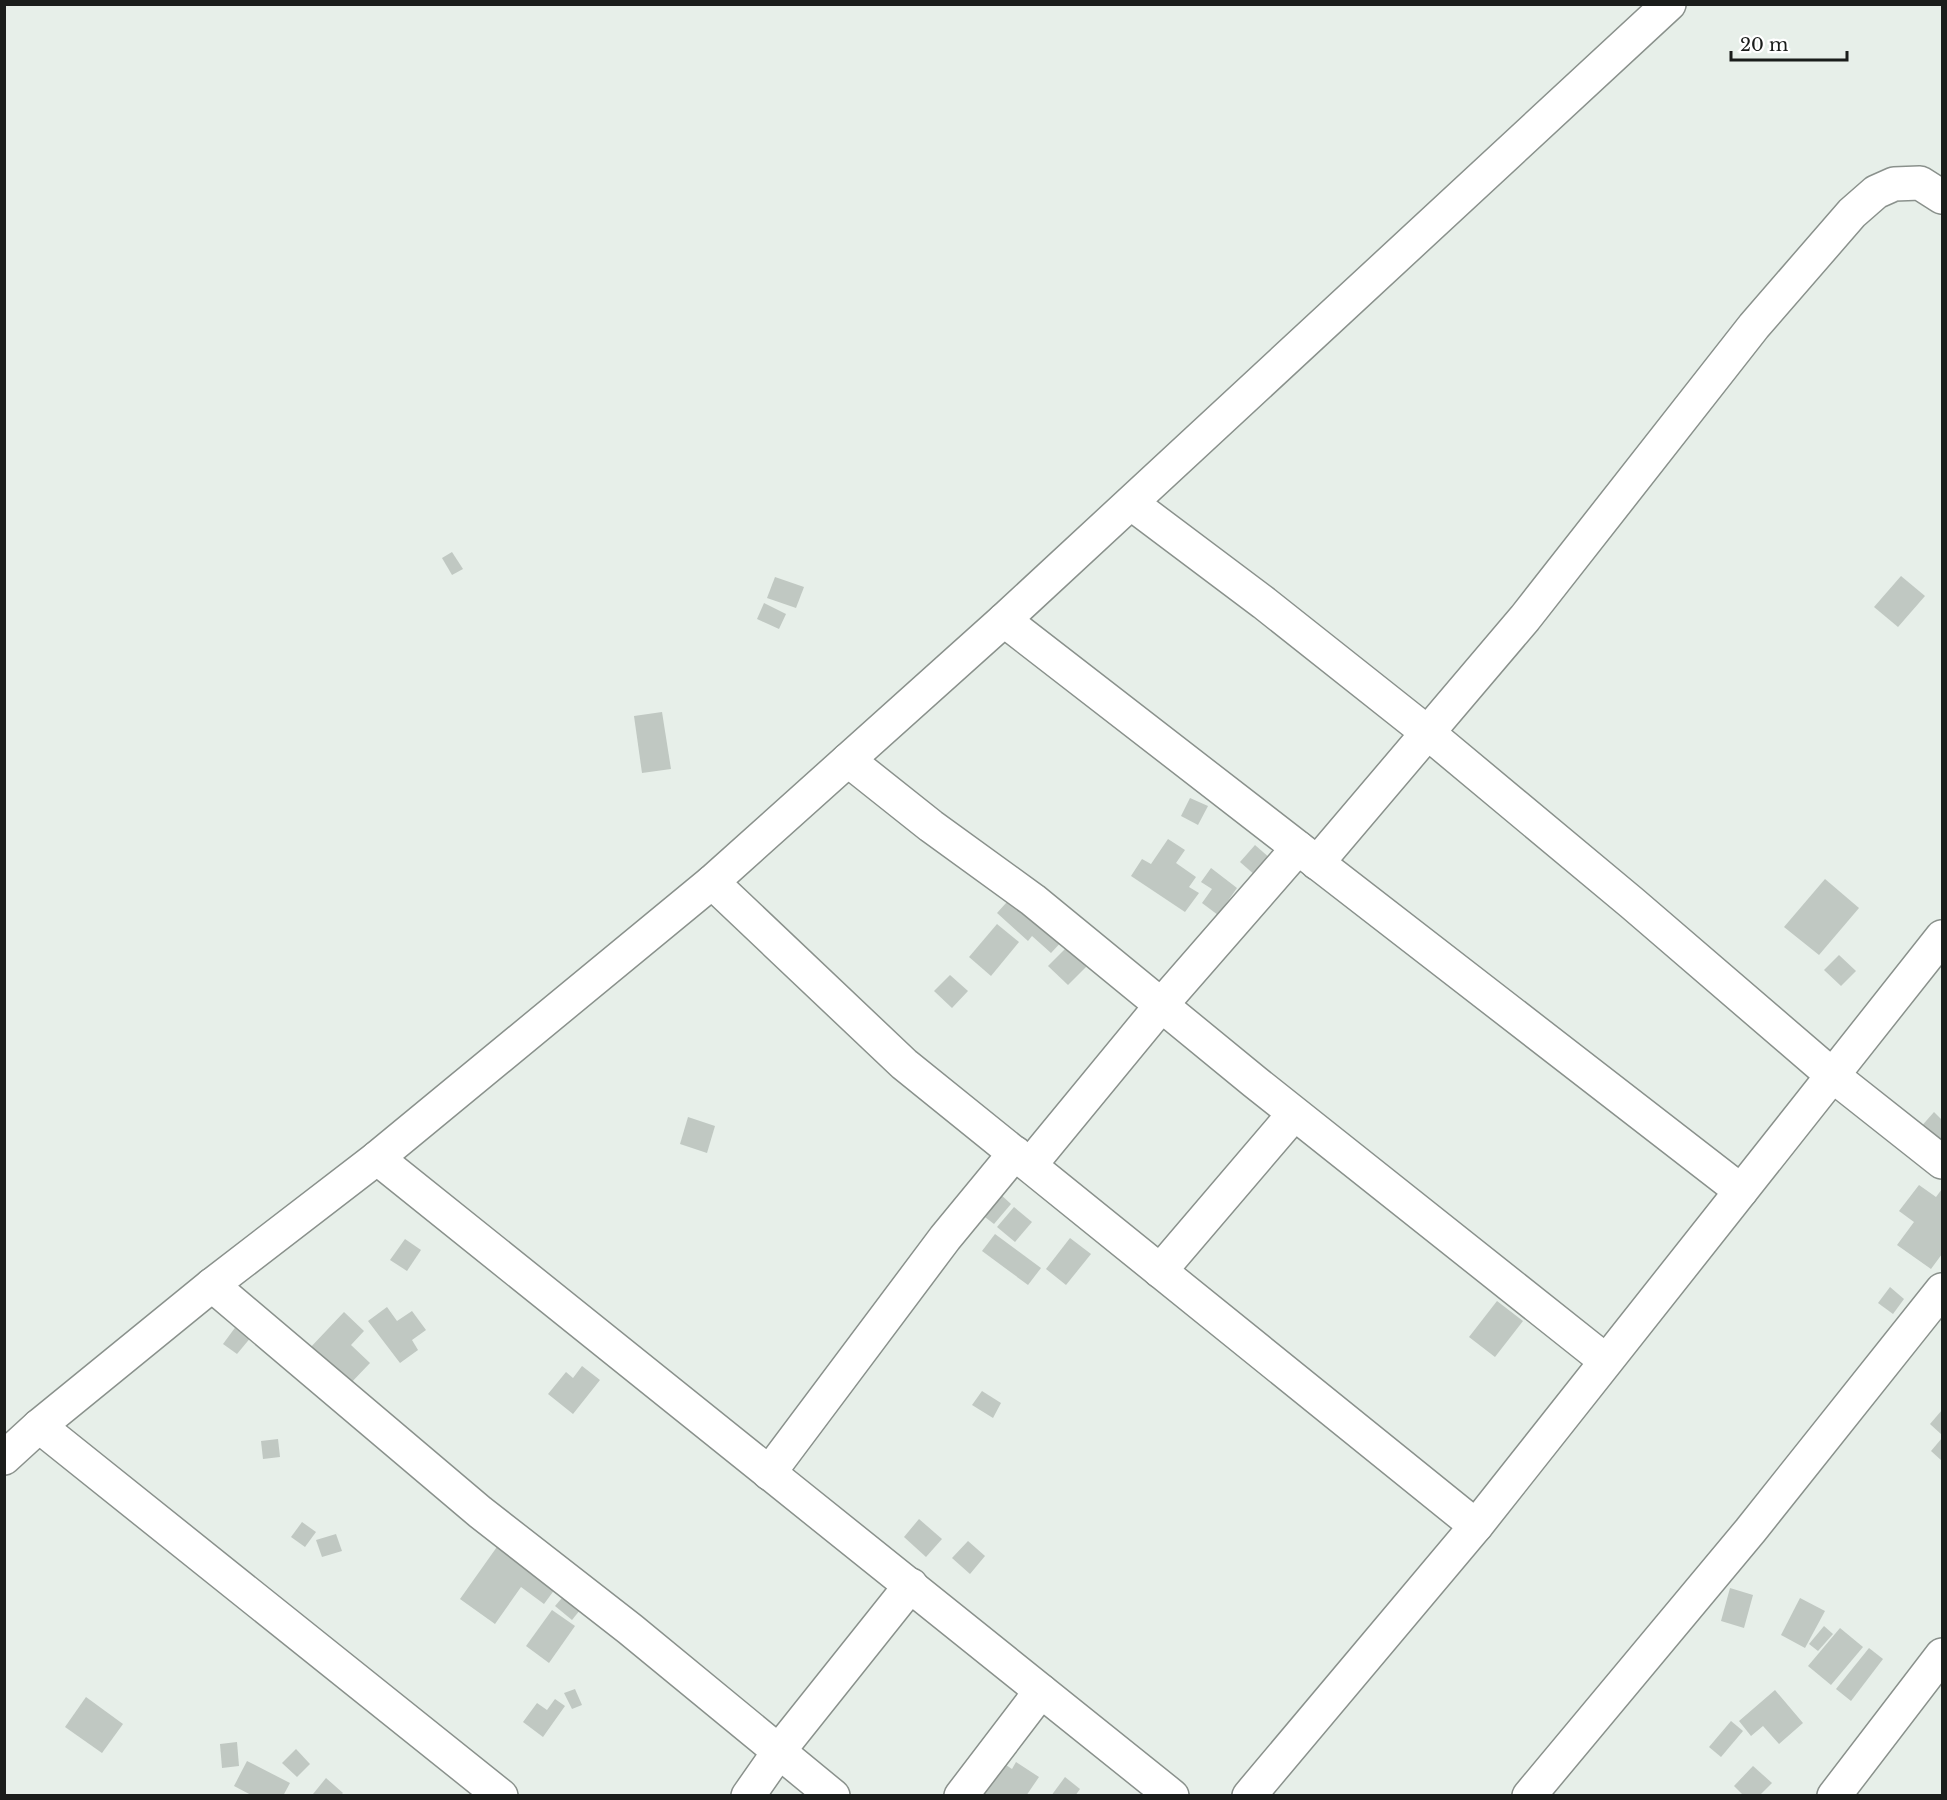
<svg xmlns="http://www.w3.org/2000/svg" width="1947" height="1800" font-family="'Libre Baskerville',serif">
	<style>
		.building { fill: #c0c8c2 }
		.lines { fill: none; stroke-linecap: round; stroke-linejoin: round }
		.street-casing { stroke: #8a918c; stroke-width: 36 }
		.street { stroke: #fff; stroke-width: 33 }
	</style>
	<rect width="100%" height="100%" fill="#e7efe9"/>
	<g class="building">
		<polygon points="452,552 463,569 452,575 442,558"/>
		<polygon points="1901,576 1925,596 1898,627 1874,607"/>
		<polygon points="775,577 804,587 796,608 767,598"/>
		<polygon points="764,603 786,614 779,629 757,619"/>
		<polygon points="662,712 671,769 642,773 634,716"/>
		<polygon points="1190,798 1208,806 1198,825 1181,816"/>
		<polygon points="1168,839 1185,850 1176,863 1196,877 1189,887 1199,893 1185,912 1131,876 1142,859 1151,864"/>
		<polygon points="1255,845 1271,859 1256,876 1240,862"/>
		<polygon points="1211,868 1237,888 1218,915 1202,903 1212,889 1201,882"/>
		<polygon points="1825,879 1859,908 1819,955 1784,927"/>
		<polygon points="1015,893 1065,938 1051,953 1032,936 1028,941 997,913"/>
		<polygon points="997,924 1019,942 991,976 969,957"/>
		<polygon points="1070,944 1090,963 1068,985 1048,966"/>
		<polygon points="1839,955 1856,971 1841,986 1824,970"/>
		<polygon points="950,975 968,991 952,1008 934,991"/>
		<polygon points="1934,1112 1942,1120 1942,1149 1919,1129"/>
		<polygon points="688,1117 715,1126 707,1153 680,1144"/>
		<polygon points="1919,1185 1936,1197 1942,1189 1942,1254 1931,1269 1897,1245 1914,1222 1899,1211"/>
		<polygon points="999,1193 1011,1204 994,1224 981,1214"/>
		<polygon points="1014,1207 1032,1222 1015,1242 997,1227"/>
		<polygon points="995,1234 1041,1268 1028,1285 982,1251"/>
		<polygon points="1070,1238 1091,1254 1066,1285 1046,1269"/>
		<polygon points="405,1239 421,1250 407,1271 390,1260"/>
		<polygon points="1890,1287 1904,1299 1893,1314 1878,1303"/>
		<polygon points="1497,1301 1523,1321 1495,1357 1469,1337"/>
		<polygon points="387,1307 397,1321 412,1311 426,1330 412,1340 418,1350 400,1363 368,1321"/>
		<polygon points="344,1312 364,1331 351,1345 370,1363 348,1386 309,1349"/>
		<polygon points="237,1325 252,1336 237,1354 223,1344"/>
		<polygon points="582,1366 600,1380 573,1414 548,1394 566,1372 573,1378"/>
		<polygon points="982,1391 1001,1403 993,1418 972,1405"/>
		<polygon points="1942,1410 1942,1435 1930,1424"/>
		<polygon points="1942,1438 1942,1461 1931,1451"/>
		<polygon points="278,1439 280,1457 263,1459 261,1441"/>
		<polygon points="919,1519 942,1539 926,1557 904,1537"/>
		<polygon points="302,1522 316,1532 305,1547 291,1537"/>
		<polygon points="336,1534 342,1551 322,1557 316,1540"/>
		<polygon points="968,1541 985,1556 970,1574 952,1558"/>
		<polygon points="499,1544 558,1585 544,1604 521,1587 495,1624 460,1599"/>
		<polygon points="1730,1588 1753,1595 1744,1628 1721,1621"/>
		<polygon points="568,1591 584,1605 572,1620 555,1606"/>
		<polygon points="1800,1598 1825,1611 1805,1648 1781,1635"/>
		<polygon points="552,1610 575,1626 549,1663 526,1646"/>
		<polygon points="1824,1626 1833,1634 1818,1651 1809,1644"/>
		<polygon points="1840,1628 1863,1647 1831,1685 1808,1666"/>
		<polygon points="1869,1648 1883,1659 1851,1701 1836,1689"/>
		<polygon points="575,1689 582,1705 572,1709 564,1693"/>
		<polygon points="1775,1690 1803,1723 1779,1744 1763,1726 1751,1736 1739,1721"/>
		<polygon points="86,1697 123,1724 102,1753 65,1727"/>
		<polygon points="555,1699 565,1706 543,1737 523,1722 537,1703 547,1710"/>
		<polygon points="1731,1721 1743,1731 1721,1757 1709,1747"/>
		<polygon points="237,1742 239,1766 222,1768 220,1744"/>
		<polygon points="296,1749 310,1764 297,1777 282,1763"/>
		<polygon points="247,1761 290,1783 283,1796 253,1796 234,1786"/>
		<polygon points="1000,1761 1012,1769 1016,1762 1039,1777 1026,1796 983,1796 979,1793"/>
		<polygon points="1753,1766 1772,1783 1759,1796 1744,1796 1734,1786"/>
		<polygon points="1065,1777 1080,1789 1075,1796 1051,1796"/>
		<polygon points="326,1778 343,1793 340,1796 315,1796 313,1794"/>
	</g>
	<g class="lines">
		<defs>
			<g id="street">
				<polyline points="1131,503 1264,603 1428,733 1632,903 1832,1075 1942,1162"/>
				<polyline points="1004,620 1741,1191"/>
				<polyline points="848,760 931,826 1033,900 1255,1082 1606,1361"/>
				<polyline points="1317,863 1525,618 1754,326 1852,213 1876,192 1894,184 1920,183 1942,197"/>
				<polyline points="712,882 904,1064 1476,1526"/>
				<polyline points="377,1158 1172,1796"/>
				<polyline points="1030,1165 1169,996 1298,848"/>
				<polyline points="1160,1271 1294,1114"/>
				<polyline points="212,1285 480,1512 630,1629 833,1796"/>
				<polyline points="39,1426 501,1796"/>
				<polyline points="4,1458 39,1426 212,1285 377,1158 712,882 1004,620 1669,4"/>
				<polyline points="769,1473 945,1238 1015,1153"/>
				<polyline points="748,1796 785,1743 911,1585"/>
				<polyline points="961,1796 1041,1691"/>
				<polyline points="1249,1796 1476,1526 1942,937"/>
				<polyline points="1529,1796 1750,1531 1942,1290"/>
				<polyline points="1834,1796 1942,1655"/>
			</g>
		</defs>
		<use href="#street" class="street-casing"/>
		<use href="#street" class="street"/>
	</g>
	<rect width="1947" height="1800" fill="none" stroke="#1a1d1b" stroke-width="12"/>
	<path d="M1731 51v9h116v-9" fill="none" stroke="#1a1d1b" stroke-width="3"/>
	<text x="1740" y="51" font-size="18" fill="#1a1d1b" stroke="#ffffff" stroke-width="4.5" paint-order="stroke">20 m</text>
</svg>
